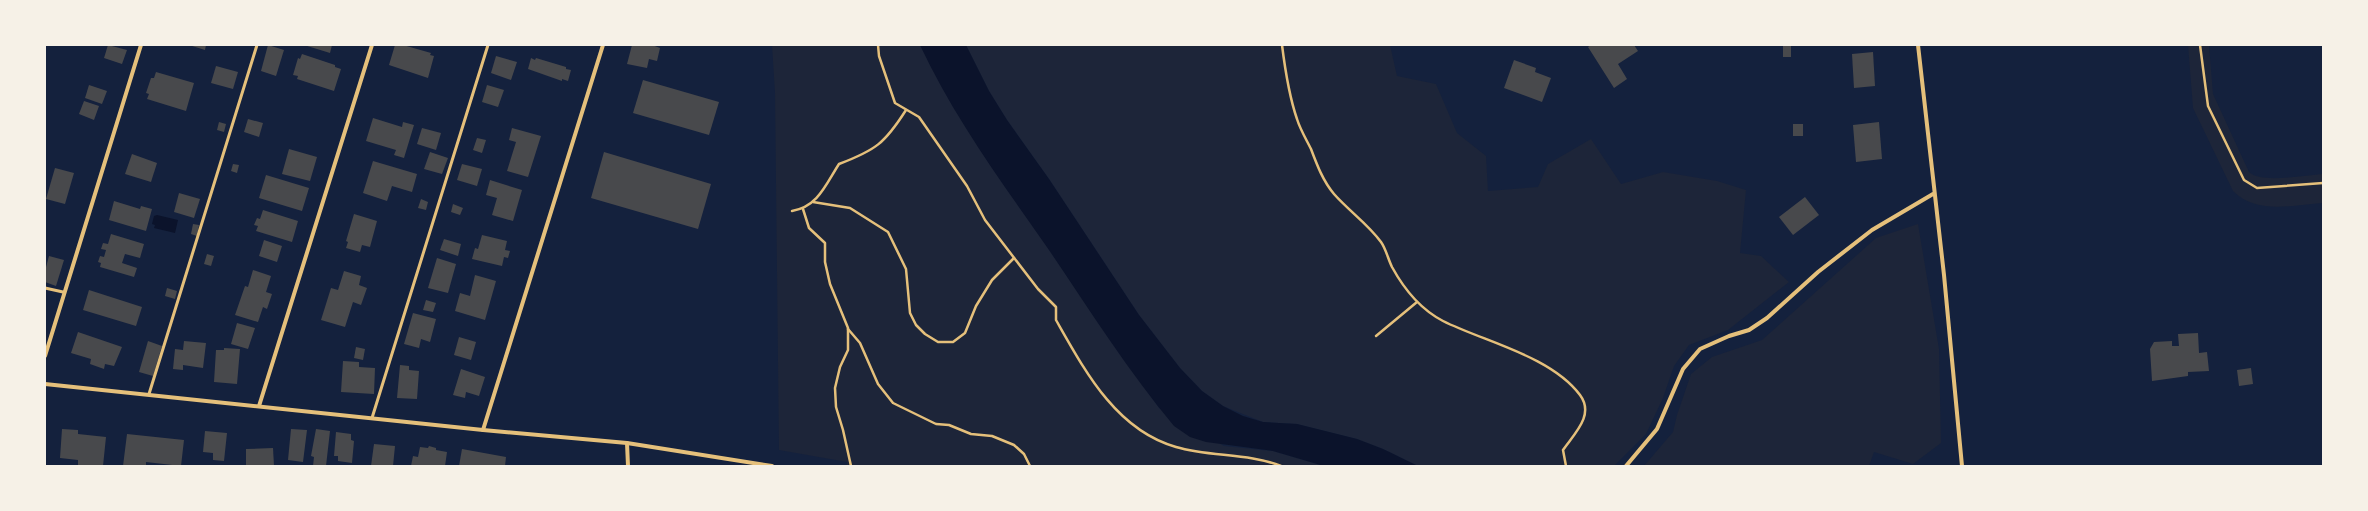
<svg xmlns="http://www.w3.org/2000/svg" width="2368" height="511" font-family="'Asap Condensed',sans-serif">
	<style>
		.green { fill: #1d2539 }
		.water { fill: #0b132b }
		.building { fill: #48494c }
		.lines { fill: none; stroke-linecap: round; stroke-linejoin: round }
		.path { stroke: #e5c07b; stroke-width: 2.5 }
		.service { stroke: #e5c07b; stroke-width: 3 }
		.minor { stroke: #e5c07b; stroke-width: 4 }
	</style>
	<rect width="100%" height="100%" fill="#14213d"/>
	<g class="green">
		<polygon points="772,45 920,45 951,103 987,160 1159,408 1224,446 1273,451 1324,466 847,466 847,462 779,450 775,93"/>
		<polygon points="966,45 1390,45 1397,76 1436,84 1457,133 1486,156 1488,191 1538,187 1548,164 1591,139 1621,184 1663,172 1717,181 1746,190 1740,253 1761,256 1789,282 1728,330 1689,345 1674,366 1663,398 1646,434 1614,466 1418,466 1383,449 1357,439 1297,424 1263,422 1223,406 1202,391 1180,368 1139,315 1049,179 1007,120 989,91"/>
		<path d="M2188 45H2209L2213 94 2249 172C2261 184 2305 175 2323 174V203C2292 205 2257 215 2233 191L2193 108Z"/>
		<polygon points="1918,224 1939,349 1941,443 1913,464 1874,452 1869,466 1644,466 1673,432 1677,415 1691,374 1712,357 1762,340 1876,238"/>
	</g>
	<g class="water">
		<path d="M920 45H966L989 91 1007 120 1049 179 1139 315 1180 368 1202 391 1223 406 1243 416 1263 422 1297 424 1357 439 1383 449 1418 466H1324L1273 451 1206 442 1190 437 1174 426C1128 371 1089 309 1049 250 1003 184 954 118 920 45Z"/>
		<polygon points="157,215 178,220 175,233 154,228 155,225 152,224 154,216"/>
	</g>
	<g class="building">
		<polygon points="108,45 127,50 122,64 104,58"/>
		<polygon points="189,45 206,45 205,50"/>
		<polygon points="268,45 284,50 276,76 261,71"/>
		<polygon points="304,45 332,45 330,53"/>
		<polygon points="395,45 403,45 431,53 430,55 434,56 428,78 389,65"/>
		<polygon points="632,45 652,45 660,48 657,61 649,59 647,68 627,64"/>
		<polygon points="1591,45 1634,45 1638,51 1618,64 1627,79 1614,88 1588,47"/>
		<rect x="1783" y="46" width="8" height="11"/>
		<polygon points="1873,52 1875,86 1854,88 1852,54"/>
		<polygon points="302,54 335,65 335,67 341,69 334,91 297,79 298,76 293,75 298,58 300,59"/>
		<polygon points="496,56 517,62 511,80 491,73"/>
		<polygon points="531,58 535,60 536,58 566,67 566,69 571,70 568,81 562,79 562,81 528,69"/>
		<polygon points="1514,60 1536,68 1535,72 1551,78 1542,102 1504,88"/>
		<polygon points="216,66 238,72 233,89 211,83"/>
		<polygon points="156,72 194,83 186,111 147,99 149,94 146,93 151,78 154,78"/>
		<polygon points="643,80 719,102 709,135 633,113"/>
		<polygon points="89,85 107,91 102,104 85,98"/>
		<polygon points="487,85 504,90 498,107 482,102"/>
		<polygon points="84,101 99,106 94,120 79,114"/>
		<polygon points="373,118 402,127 403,122 414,125 404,158 394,155 396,150 366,141"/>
		<polygon points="248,119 263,123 259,137 244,132"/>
		<polygon points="219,122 226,124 224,132 217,130"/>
		<polygon points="1879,122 1882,159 1856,162 1853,125"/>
		<rect x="1793" y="124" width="10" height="12"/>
		<polygon points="422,128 441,133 436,150 417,144"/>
		<polygon points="512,128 541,136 528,177 507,171 516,142 509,140"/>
		<polygon points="477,138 486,140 482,153 473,150"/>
		<polygon points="289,149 317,157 310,181 282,174"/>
		<polygon points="430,152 448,158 442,174 424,169"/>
		<polygon points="604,152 711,184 698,229 591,198"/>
		<polygon points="132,154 157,163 151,182 125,174"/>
		<polygon points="373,161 417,174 412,192 392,186 387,201 363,193"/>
		<polygon points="233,164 239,165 237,173 231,171"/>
		<polygon points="462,164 482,169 477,186 457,180"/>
		<polygon points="55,168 74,173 65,204 46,199"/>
		<polygon points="266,175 309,188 302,211 259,198"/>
		<polygon points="490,180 522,190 513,221 492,215 497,198 486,195"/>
		<polygon points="179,193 200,199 194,218 174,212"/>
		<polygon points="1805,197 1819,215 1793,235 1779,217"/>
		<polygon points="421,199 428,202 426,210 418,208"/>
		<polygon points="114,201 140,209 141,206 152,209 146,231 109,220"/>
		<polygon points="453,204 463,208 460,215 451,212"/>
		<polygon points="263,210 298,221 292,242 256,231 258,226 254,225 257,218 260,219"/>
		<polygon points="354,214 377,221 370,247 362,245 360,252 346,248 348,242 346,241"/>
		<polygon points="193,224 199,225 197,236 191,234"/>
		<polygon points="111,234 144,244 140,258 125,254 122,263 137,268 134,277 100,267 101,263 98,262 100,256 104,257 106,250 101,249 103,243 108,244"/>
		<polygon points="482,235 507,241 505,250 510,251 508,258 504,257 502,266 472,259 475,248 478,249"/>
		<polygon points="444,239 461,244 458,256 440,250"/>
		<polygon points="264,240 282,246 277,262 259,256"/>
		<polygon points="207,254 214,256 211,266 204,264"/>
		<polygon points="49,256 64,260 56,286 45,282 45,271"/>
		<polygon points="437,258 456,264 448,293 428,288"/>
		<polygon points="253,270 271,276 266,292 272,294 267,309 263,307 258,322 235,315 245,286 248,287"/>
		<polygon points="344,271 361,276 359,285 367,288 361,305 353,302 345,327 321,320 331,288 338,290"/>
		<polygon points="475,275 496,281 485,320 455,311 460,293 470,296"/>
		<polygon points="167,288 177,291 175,299 165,296"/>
		<polygon points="89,290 142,307 136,326 83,310"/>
		<polygon points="426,300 436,303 433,312 423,310"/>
		<polygon points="413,313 436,319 430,342 421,339 419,348 404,344"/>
		<polygon points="237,323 255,328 248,349 231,344"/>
		<polygon points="78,332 122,347 114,366 105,364 104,369 90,364 91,359 71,353"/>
		<polygon points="2198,333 2199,353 2207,352 2209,371 2188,372 2188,376 2152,381 2150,349 2154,342 2172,341 2172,346 2179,346 2178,334"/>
		<polygon points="459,337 476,342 471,360 454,355"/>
		<polygon points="148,341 162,346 153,376 139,372"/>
		<polygon points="184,341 206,343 203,368 183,365 183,370 173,369 175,349 183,350"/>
		<polygon points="356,347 365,349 363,360 354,358"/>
		<polygon points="224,348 240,349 237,384 214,382 216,350 224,350"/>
		<polygon points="343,361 359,362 359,367 375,368 374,394 341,392"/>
		<polygon points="400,365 409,366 409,370 419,371 417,399 397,398"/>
		<polygon points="2251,368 2253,384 2239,386 2237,370"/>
		<polygon points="461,369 485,377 479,396 466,392 465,398 453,395"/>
		<polygon points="62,429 78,430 78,434 106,437 103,466 78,466 78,460 60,458"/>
		<polygon points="291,429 307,430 303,462 288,460"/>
		<polygon points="316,429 330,431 326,466 313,466 314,457 311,456"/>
		<polygon points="205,431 227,433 224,461 213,460 213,453 203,452"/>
		<polygon points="336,432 351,434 351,440 354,441 352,463 338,461 338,456 334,456"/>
		<polygon points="127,434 184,440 181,466 146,462 146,466 123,466"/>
		<polygon points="374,444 395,446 393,466 371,466"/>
		<polygon points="429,446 436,448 436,450 447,452 445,466 411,466 413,456 418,457 420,447 428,448"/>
		<polygon points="273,448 274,466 246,466 246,449"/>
		<polygon points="462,449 506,457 505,466 459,466"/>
	</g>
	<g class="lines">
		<g class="path">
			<path d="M878 45 879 56 895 103 919 117 967 186 985 220 1038 289 1056 307V320C1085 371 1116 430 1176 447 1210 457 1248 453 1281 466"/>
			<path d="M1282 45C1285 69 1289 96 1297 119 1300 129 1306 139 1311 149 1317 165 1323 181 1334 194 1349 211 1368 224 1381 242 1386 249 1388 259 1392 267 1404 289 1420 309 1443 321 1485 342 1551 356 1580 395 1595 415 1574 434 1563 450L1566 466"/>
			<polyline points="2200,45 2208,106 2244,180 2257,188 2323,183"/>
			<polyline points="813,202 850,208 888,232 906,269 910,313 916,325 925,334 938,342 953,342 965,333 976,306 992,280 1014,258"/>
			<polyline points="803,209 809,228 825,243 825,262 830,284 848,328 848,350 840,367 835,388 836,407 843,430 851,466"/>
			<path d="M792 211C818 207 826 184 839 164 876 150 885 143 906 110"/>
			<polyline points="848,329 860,343 878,384 893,403 936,424 949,425 971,434 992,436 1014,445 1024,454 1030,466"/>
			<polyline points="1376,336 1417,302"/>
		</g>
		<g class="service">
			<polyline points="45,288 63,292"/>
			<polyline points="149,394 257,45"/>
			<polyline points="372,418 488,45"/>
		</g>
		<g class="minor">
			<polyline points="1918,45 1944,275 1962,466"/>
			<polyline points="45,356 141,45"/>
			<polyline points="45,384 483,430 627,443 772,466"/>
			<polyline points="259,406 372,45"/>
			<polyline points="483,430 603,45"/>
			<polyline points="627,443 628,466"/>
			<polyline points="1626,466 1657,429 1683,369 1700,349 1729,336 1749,330 1767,318 1818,272 1872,230 1933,194"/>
		</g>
	</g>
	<rect width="2368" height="511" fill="none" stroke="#f6f1e7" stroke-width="92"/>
</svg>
